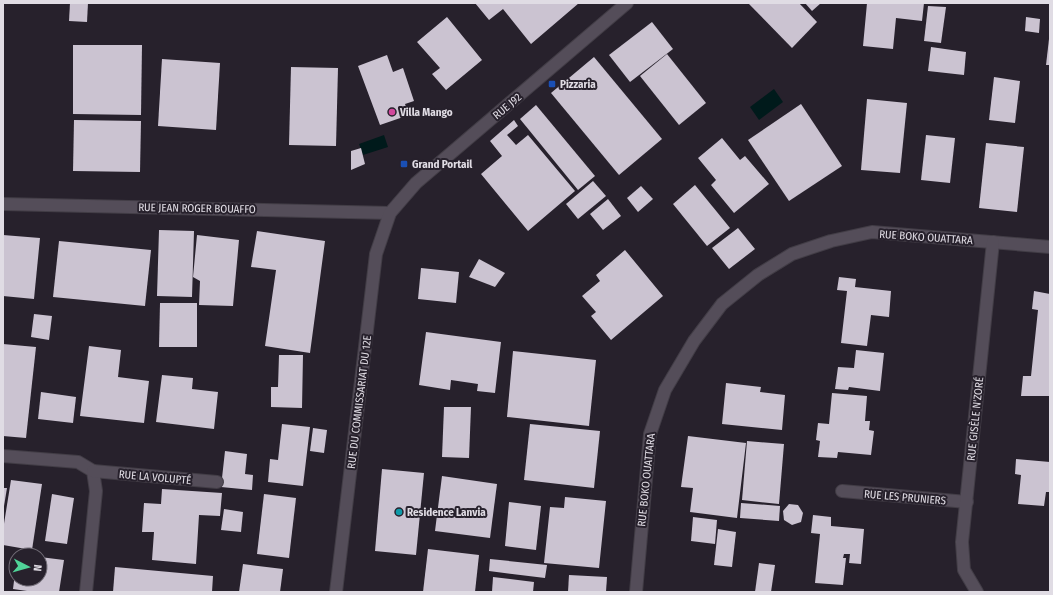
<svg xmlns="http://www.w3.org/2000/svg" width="1053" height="595" font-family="'Fira Sans Condensed',sans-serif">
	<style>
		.water { fill: #001a1b }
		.building { fill: #cbc3d1 }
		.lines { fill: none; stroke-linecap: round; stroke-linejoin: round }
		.minor-casing { stroke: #423d46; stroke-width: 14 }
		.minor { stroke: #544d59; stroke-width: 12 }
		.transit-dot { fill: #1a4fb4; stroke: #27212c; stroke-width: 1.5 }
		.hotel-dot { fill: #d1479c; stroke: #27212c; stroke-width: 1.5 }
		.culture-dot { fill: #0f9aa8; stroke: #27212c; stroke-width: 1.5 }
		.labels { text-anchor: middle; stroke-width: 4; stroke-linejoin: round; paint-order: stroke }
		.poi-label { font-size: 11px; font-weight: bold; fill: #e0dce4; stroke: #27212c; text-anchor: start }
		.street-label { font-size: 11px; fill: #e0dce4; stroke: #27212c }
	</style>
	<rect width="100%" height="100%" fill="#27212c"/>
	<g class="water">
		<polygon points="774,89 783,102 759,120 750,107"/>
		<polygon points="384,135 388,147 363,155 359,144"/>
	</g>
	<g class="building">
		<polygon points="70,3 88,3 87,22 69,21"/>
		<polygon points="475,3 579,3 531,44 503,9 489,20"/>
		<polygon points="748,3 799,3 817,22 792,48"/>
		<polygon points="805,3 821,3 812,11"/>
		<polygon points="867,3 924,3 922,21 896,18 893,49 863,46"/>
		<polygon points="928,6 946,7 941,43 924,41"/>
		<polygon points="447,17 482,60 446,90 432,74 440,68 417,42"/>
		<polygon points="1026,17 1040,19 1039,33 1025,31"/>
		<polygon points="652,22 673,49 630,82 609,55"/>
		<polygon points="1049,39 1050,40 1050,65 1046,65"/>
		<polygon points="73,45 142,45 141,115 73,114"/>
		<polygon points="931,47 966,52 964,75 928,71"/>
		<polygon points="667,54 706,103 679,125 640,76"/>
		<polygon points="387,55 393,72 403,68 414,101 405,104 409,115 380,125 358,66"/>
		<polygon points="594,57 662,139 619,175 551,93"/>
		<polygon points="162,59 220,63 216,130 158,126"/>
		<polygon points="291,67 338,68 336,146 289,145"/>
		<polygon points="994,77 1020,81 1015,123 989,120"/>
		<polygon points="867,99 907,103 900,173 861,170"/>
		<polygon points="801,104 842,166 789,201 748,140"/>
		<polygon points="536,105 595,176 578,190 520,119"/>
		<polygon points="74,120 141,121 140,172 73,171"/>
		<polygon points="514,120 518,126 507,135 516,145 528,135 575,191 528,231 481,174 502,156 490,141"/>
		<polygon points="926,135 955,138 950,183 921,180"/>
		<polygon points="722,138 740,160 745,156 769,184 734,213 711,185 716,180 698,158"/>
		<polygon points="986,143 1024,147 1017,212 979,208"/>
		<polygon points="361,148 365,164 351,170 351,151"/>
		<polygon points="593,181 606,196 578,219 566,204"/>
		<polygon points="695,185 730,228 707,246 673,204"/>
		<polygon points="641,186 653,199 638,212 627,198"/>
		<polygon points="608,199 621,216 603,230 590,214"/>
		<polygon points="738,228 755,249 729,269 712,248"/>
		<polygon points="159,230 194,231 192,297 157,296"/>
		<polygon points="257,231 325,241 310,353 265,346 276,270 251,267"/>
		<polygon points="3,235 40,238 34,299 3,296"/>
		<polygon points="197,235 239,240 233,306 199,305 200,281 193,277"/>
		<polygon points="59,241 151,250 145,306 53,297"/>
		<polygon points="625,250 663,296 611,340 591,316 596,312 582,296 600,281 596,275"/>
		<polygon points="479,259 505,273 495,287 469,277"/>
		<polygon points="421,268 459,272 456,303 418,299"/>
		<polygon points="839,277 856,279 855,287 891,291 889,317 871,315 867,346 841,343 847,291 837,290"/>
		<polygon points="1034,291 1050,294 1050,396 1021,396 1023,376 1031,376 1038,310 1032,309"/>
		<polygon points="160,303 197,303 197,347 159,347"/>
		<polygon points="34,314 52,316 49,340 31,337"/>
		<polygon points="426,332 501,342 495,393 477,391 478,384 451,380 450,390 419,385"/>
		<polygon points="3,344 36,347 26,438 3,436"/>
		<polygon points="89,346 121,350 118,377 149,381 144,423 80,416"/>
		<polygon points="856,350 884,353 880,391 849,387 848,390 835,389 838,367 854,368"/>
		<polygon points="513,351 596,360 589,426 507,417"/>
		<polygon points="279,355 303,355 302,408 271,407 271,387 278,387"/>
		<polygon points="162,375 193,378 192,389 218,392 214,429 156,422"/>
		<polygon points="726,383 761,387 760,392 785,395 782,430 722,424"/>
		<polygon points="41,392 76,397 73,423 38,419"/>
		<polygon points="832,393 867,396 865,421 870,421 869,430 874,431 871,455 838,452 837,458 818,457 820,441 816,440 818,423 829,424"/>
		<polygon points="444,407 471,407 469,458 442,457"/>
		<polygon points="282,424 310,427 303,486 268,482 270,459 278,460"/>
		<polygon points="530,424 600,431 594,488 524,480"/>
		<polygon points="313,428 327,430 324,453 310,451"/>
		<polygon points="688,436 746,443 737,518 690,512 693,488 681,487"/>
		<polygon points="747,441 784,444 779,504 742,500"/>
		<polygon points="225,451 247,454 245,474 253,475 252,490 221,487"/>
		<polygon points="1016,459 1050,462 1050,492 1046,492 1044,506 1018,504 1021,475 1015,474"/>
		<polygon points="382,469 424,473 416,555 375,551"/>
		<polygon points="442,476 497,484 490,538 435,531"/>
		<polygon points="11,480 42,484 32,550 3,545 3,530"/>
		<polygon points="3,488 7,488 4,506 3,506"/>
		<polygon points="162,489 222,493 220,516 199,515 196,564 152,560 154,532 142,532 144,503 161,504"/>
		<polygon points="52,494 74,498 67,544 45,541"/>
		<polygon points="264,494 296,498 289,558 257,554"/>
		<polygon points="565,497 606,501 599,568 544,563 550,507 564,508"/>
		<polygon points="509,502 541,506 536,550 505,546"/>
		<polygon points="741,503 780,506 779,521 740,518"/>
		<polygon points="789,504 798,505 803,513 801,522 792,525 784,520 783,511"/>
		<polygon points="224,509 243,512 241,532 221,530"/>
		<polygon points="813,515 831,517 831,526 864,529 861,564 849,563 850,554 844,554 843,558 846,558 843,585 815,583 820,534 811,533"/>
		<polygon points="693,517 717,520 715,544 691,541"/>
		<polygon points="718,529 736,532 732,567 714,565"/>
		<polygon points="428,549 479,555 475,592 423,592"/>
		<polygon points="40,557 64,560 59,592 34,592 13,589 15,573 16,573 16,579 40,579"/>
		<polygon points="490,559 547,565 545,578 489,571"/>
		<polygon points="759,563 775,565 771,592 755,592"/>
		<polygon points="243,564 283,569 280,592 239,592"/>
		<polygon points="115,567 213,576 212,592 113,592"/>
		<polygon points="569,575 607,577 606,592 568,592"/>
		<polygon points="493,577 534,582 533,592 492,592"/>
	</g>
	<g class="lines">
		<defs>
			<g id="minor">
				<polyline points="3,204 390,213"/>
				<polyline points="3,456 78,462 93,471 96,491 86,592"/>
				<polyline points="93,471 217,482"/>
				<polyline points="842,491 967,502"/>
				<polyline points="336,592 376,254 390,213 416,183 627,3"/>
				<polyline points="636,592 650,434 665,390 694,341 722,304 758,275 792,254 831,241 872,232 1050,247"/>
				<polyline points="977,592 964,570 962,542 993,242"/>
			</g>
		</defs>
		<use href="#minor" class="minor-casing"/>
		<use href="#minor" class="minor"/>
	</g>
	<g class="transit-dot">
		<rect x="548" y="80" width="8" height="8" rx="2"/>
		<rect x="400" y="160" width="8" height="8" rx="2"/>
	</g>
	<circle class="hotel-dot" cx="392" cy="112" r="4"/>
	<circle class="culture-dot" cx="399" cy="512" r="4"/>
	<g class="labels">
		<g class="poi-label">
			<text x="560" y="88">Pizzaria</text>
			<text x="400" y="116">Villa Mango</text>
			<text x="412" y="168">Grand Portail</text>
			<text x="407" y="516">Residence Lanvia</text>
		</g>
		<g class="street-label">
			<text transform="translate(507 106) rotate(-40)" y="4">RUE J92</text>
			<text transform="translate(197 208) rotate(1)" y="4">RUE JEAN ROGER BOUAFFO</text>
			<text transform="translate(926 237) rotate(4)" y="4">RUE BOKO OUATTARA</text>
			<text transform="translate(359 402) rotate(-83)" y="4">RUE DU COMMISSARIAT DU 12E</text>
			<text transform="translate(975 419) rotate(-84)" y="4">RUE GISÈLE N'ZORÉ</text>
			<text transform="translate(155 477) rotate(5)" y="4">RUE LA VOLUPTÉ</text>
			<text transform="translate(646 480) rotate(-84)" y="4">RUE BOKO OUATTARA</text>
			<text transform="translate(905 497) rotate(5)" y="4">RUE LES PRUNIERS</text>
		</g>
	</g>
	<rect width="1053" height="595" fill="none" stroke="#e0dce4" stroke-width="8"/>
	<g transform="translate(28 567) rotate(96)"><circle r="19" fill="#27212c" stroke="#716c76"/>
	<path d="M0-3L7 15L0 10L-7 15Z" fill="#50d398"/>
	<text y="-6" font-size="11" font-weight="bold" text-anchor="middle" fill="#e0dce4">N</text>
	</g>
</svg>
